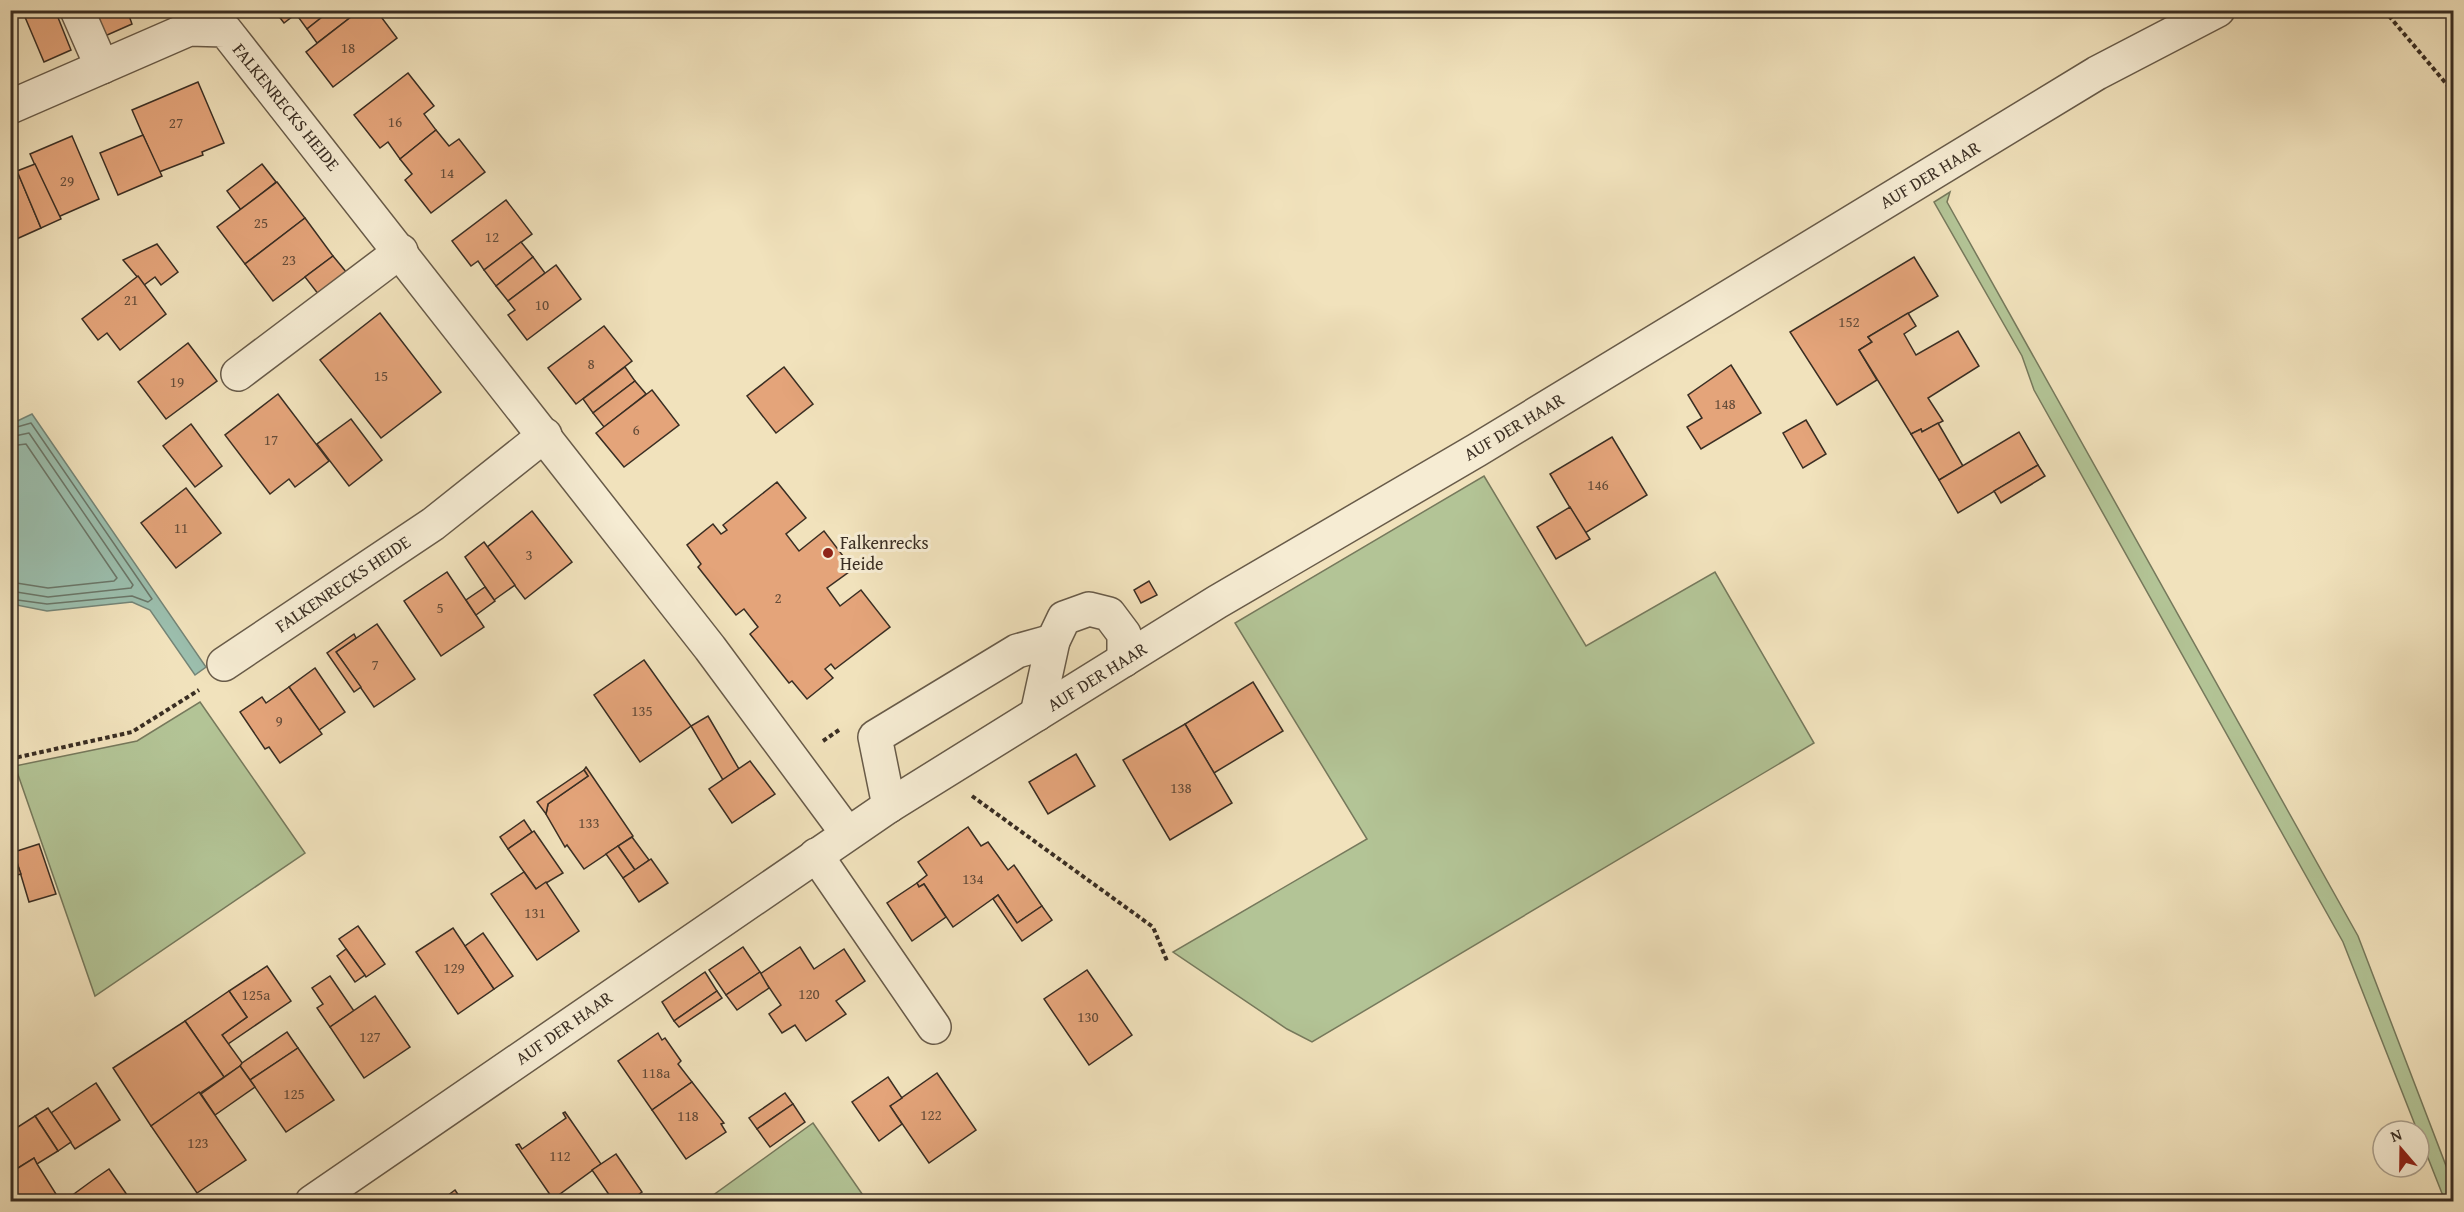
<svg xmlns="http://www.w3.org/2000/svg" width="2464" height="1212" font-family="'Gentium Book Plus',serif">
	<style>
		.green { fill: #b3c496; stroke: #76795c; stroke-width: 1.5 }
		.water { fill: #9bbead; stroke: #748476; stroke-width: 1.5 }
		.lines { fill: none; stroke-linecap: round; stroke-linejoin: round }
		.shore { stroke: #6a7668; stroke-width: 1.5 }
		.building { fill: #e4a47a; stroke: #3a2e23; stroke-width: 1.5 }
		.minor-casing { stroke: #685b49; stroke-width: 36 }
		.path { stroke: #3a2e23; stroke-width: 4; stroke-dasharray: 4.5 3; stroke-linecap: butt }
		.minor { stroke: #f6ecd3; stroke-width: 33 }
		.poi-dot { fill: #8f2418; stroke: #f6ecd3; stroke-width: 2 }
		.labels { text-anchor: middle; stroke-width: 6; stroke-linejoin: round; paint-order: stroke }
		.number-label { font-size: 15px; fill: #644c39 }
		.street-label { font-size: 18px; fill: #3a2e23; stroke: #f6ecd3 }
		.poi-label { font-size: 18px; fill: #3a2e23; stroke: #f6ecd3; text-anchor: start }
	</style>
	<rect width="100%" height="100%" fill="#f1e2bc"/>
	<filter id="stains"><feTurbulence type="fractalNoise" baseFrequency=".00333" numOctaves="4"/><feColorMatrix values="0 0 0 0 .2 0 0 0 0 .09 0 0 0 0 .02 0 0 0 .5 -.17"/></filter>
	<radialGradient id="worn" r=".72"><stop offset=".6" stop-color="#630" stop-opacity="0"/><stop offset="1" stop-color="#630" stop-opacity=".3"/></radialGradient>
	<g class="green">
		<polygon points="1950,192 1947,202 2358,936 2453,1184 2453,1201 2445,1201 2343,942 2034,390 2022,356 1934,202"/>
		<polygon points="1484,476 1586,646 1715,572 1814,743 1312,1042 1287,1029 1173,952 1367,839 1235,623"/>
		<polygon points="200,702 305,853 95,996 15,766 137,741"/>
		<polygon points="813,1123 867,1201 705,1201"/>
	</g>
	<polygon class="water" points="32,414 206,667 195,675 150,610 132,602 47,611 11,604 11,424"/>
	<g class="lines">
		<g class="shore">
			<polyline points="10,429 31,423 152,599 148,602 132,596 47,604 10,599"/>
			<polyline points="10,437 29,433 133,585 131,588 48,597 10,591"/>
			<polyline points="10,446 26,444 117,578 114,581 48,588 10,582"/>
		</g>
	</g>
	<g class="building">
		<polygon points="22,10 55,10 71,50 44,62"/>
		<polygon points="94,10 127,10 132,24 105,36"/>
		<polygon points="274,10 301,10 284,23"/>
		<polygon points="301,10 331,10 307,29 296,14"/>
		<polygon points="331,10 360,10 317,43 307,29"/>
		<polygon points="360,10 376,10 397,38 333,87 306,52"/>
		<polygon points="408,73 434,106 424,114 436,130 400,159 388,142 380,148 354,115"/>
		<polygon points="198,82 224,143 202,152 203,155 159,172 132,110"/>
		<polygon points="436,130 449,146 459,139 485,172 431,213 405,180 412,174 400,159"/>
		<polygon points="143,135 162,176 118,195 100,153"/>
		<polygon points="72,136 99,199 58,217 30,154"/>
		<polygon points="13,161 41,228 12,241 10,162"/>
		<polygon points="35,164 61,219 41,228 17,171"/>
		<polygon points="262,164 276,182 241,210 227,191"/>
		<polygon points="277,182 305,218 245,264 217,227"/>
		<polygon points="506,200 532,234 484,270 478,261 471,266 452,241"/>
		<polygon points="305,218 333,256 273,301 245,264"/>
		<polygon points="521,242 533,257 496,286 484,270"/>
		<polygon points="157,244 178,272 161,285 155,277 144,285 123,260"/>
		<polygon points="333,256 347,273 319,295 305,277"/>
		<polygon points="533,257 545,273 508,301 496,286"/>
		<polygon points="1914,257 1938,296 1868,337 1872,342 1859,350 1877,380 1837,405 1790,332"/>
		<polygon points="556,265 581,299 527,340 508,315 515,310 508,301"/>
		<polygon points="138,276 166,314 120,350 107,333 98,340 82,319"/>
		<polygon points="380,313 441,392 381,438 320,360"/>
		<polygon points="1908,313 1916,326 1904,334 1916,355 1958,331 1979,366 1928,398 1943,421 1922,432 1921,429 1911,434 1859,350 1872,342 1868,337"/>
		<polygon points="604,326 632,361 576,404 548,368"/>
		<polygon points="188,343 217,381 166,419 138,382"/>
		<polygon points="1731,365 1761,413 1701,449 1687,427 1702,418 1688,395"/>
		<polygon points="625,367 635,381 593,413 583,399"/>
		<polygon points="784,367 813,404 776,433 747,396"/>
		<polygon points="635,381 646,394 604,427 593,413"/>
		<polygon points="652,390 679,425 624,467 596,433"/>
		<polygon points="278,394 329,461 295,487 289,479 270,494 225,435"/>
		<polygon points="351,419 382,460 349,486 317,444"/>
		<polygon points="1806,420 1826,454 1803,468 1783,433"/>
		<polygon points="1938,423 1963,466 1939,480 1911,434 1921,429 1922,432"/>
		<polygon points="191,424 222,466 195,487 163,446"/>
		<polygon points="2019,432 2038,465 1958,513 1939,480"/>
		<polygon points="1612,437 1647,495 1585,533 1550,474"/>
		<polygon points="2038,465 2045,476 2001,503 1994,491"/>
		<polygon points="777,482 806,518 786,534 799,551 824,531 853,569 827,588 840,606 861,590 890,627 835,669 831,664 825,669 833,678 807,699 792,681 789,683 750,634 758,627 744,609 736,615 698,567 701,564 687,545 713,524 721,534 727,530 723,525"/>
		<polygon points="186,488 221,533 176,568 141,523"/>
		<polygon points="1570,507 1590,539 1556,559 1537,527"/>
		<polygon points="532,511 572,562 525,599 486,548"/>
		<polygon points="484,542 515,585 494,600 465,557"/>
		<polygon points="447,572 484,627 441,656 404,601"/>
		<polygon points="1149,581 1157,595 1141,603 1134,590"/>
		<polygon points="485,587 495,601 476,615 466,600"/>
		<polygon points="377,624 415,679 374,707 336,652"/>
		<polygon points="354,634 356,638 336,652 361,687 354,692 327,653"/>
		<polygon points="644,660 691,726 640,762 594,695"/>
		<polygon points="315,668 345,712 319,730 289,687"/>
		<polygon points="1253,682 1283,731 1214,773 1185,724"/>
		<polygon points="289,687 322,734 280,763 269,747 265,749 240,712 262,697 266,703"/>
		<polygon points="708,716 739,769 723,780 691,726"/>
		<polygon points="1185,724 1232,803 1170,840 1123,760"/>
		<polygon points="1076,754 1095,786 1048,814 1029,782"/>
		<polygon points="750,761 775,794 732,823 709,789"/>
		<polygon points="586,767 633,836 584,869 567,845 565,847 546,814 548,804 588,776 584,770"/>
		<polygon points="584,770 588,776 548,804 546,814 537,802"/>
		<polygon points="524,820 532,832 508,849 500,837"/>
		<polygon points="968,827 981,846 988,842 1008,870 1014,865 1042,906 1017,923 998,895 953,927 924,884 919,887 917,883 927,875 918,862"/>
		<polygon points="534,831 563,873 536,889 508,849"/>
		<polygon points="632,837 649,860 635,870 618,846"/>
		<polygon points="39,844 56,894 29,902 14,852"/>
		<polygon points="10,845 21,874 10,877"/>
		<polygon points="618,846 635,870 623,878 606,854"/>
		<polygon points="651,859 668,883 639,902 623,878"/>
		<polygon points="524,872 536,889 546,882 579,931 537,960 491,894"/>
		<polygon points="917,883 919,887 924,884 946,917 912,941 887,903"/>
		<polygon points="998,895 1017,923 1042,906 1052,920 1022,941 993,899"/>
		<polygon points="358,926 385,964 366,977 339,939"/>
		<polygon points="453,928 494,989 458,1014 416,952"/>
		<polygon points="483,933 513,976 494,989 465,946"/>
		<polygon points="743,947 760,972 726,995 709,970"/>
		<polygon points="800,947 814,969 844,949 865,981 836,1001 846,1014 806,1041 795,1025 782,1033 769,1014 781,1005 760,974"/>
		<polygon points="346,949 365,975 355,982 337,956"/>
		<polygon points="267,966 291,1001 228,1044 222,1035 247,1017 229,991"/>
		<polygon points="1087,970 1132,1035 1089,1065 1044,999"/>
		<polygon points="705,972 717,991 674,1021 662,1002"/>
		<polygon points="760,972 769,988 737,1010 726,995"/>
		<polygon points="330,976 354,1011 330,1027 317,1008 323,1004 312,988"/>
		<polygon points="229,991 247,1017 222,1035 243,1064 224,1077 185,1021"/>
		<polygon points="717,991 722,998 679,1027 674,1021"/>
		<polygon points="375,996 410,1047 364,1078 330,1027"/>
		<polygon points="185,1021 224,1077 151,1126 113,1068"/>
		<polygon points="287,1032 298,1048 250,1080 240,1066 242,1063"/>
		<polygon points="658,1033 662,1040 665,1038 681,1061 678,1064 692,1082 652,1110 618,1061"/>
		<polygon points="298,1048 334,1100 286,1132 250,1080"/>
		<polygon points="240,1066 255,1087 215,1115 201,1094"/>
		<polygon points="937,1073 976,1130 929,1163 890,1106"/>
		<polygon points="888,1077 902,1098 890,1106 902,1124 879,1141 852,1102"/>
		<polygon points="692,1082 724,1123 721,1124 726,1132 686,1159 652,1110"/>
		<polygon points="96,1083 120,1120 75,1149 51,1113"/>
		<polygon points="199,1092 246,1160 197,1193 151,1126"/>
		<polygon points="785,1093 793,1104 757,1129 749,1118"/>
		<polygon points="793,1104 805,1122 770,1147 757,1129"/>
		<polygon points="48,1108 71,1142 58,1151 35,1116"/>
		<polygon points="565,1112 601,1164 556,1197 559,1202 555,1202 516,1145 519,1144 522,1149 566,1118 563,1113"/>
		<polygon points="35,1116 58,1151 37,1164 34,1158 10,1173 10,1132"/>
		<polygon points="616,1154 642,1192 628,1202 614,1202 592,1170"/>
		<polygon points="34,1158 37,1164 61,1202 10,1202 10,1173"/>
		<polygon points="109,1169 132,1202 63,1202 93,1180"/>
		<polygon points="455,1190 463,1202 439,1202"/>
	</g>
	<g class="lines">
		<defs>
			<g id="minor">
				<polyline points="77,10 102,67"/>
				<polyline points="10,107 189,29 225,30 710,648 847,833"/>
				<polyline points="238,374 401,251"/>
				<polyline points="224,664 433,524 545,435"/>
				<polyline points="1037,714 1053,641 1064,618 1089,609 1109,614 1124,634 1124,660"/>
				<polyline points="889,806 875,737 1017,651 1053,641"/>
				<polyline points="816,855 934,1027"/>
				<polyline points="312,1202 889,806 1217,602 1477,450 2097,73 2218,10"/>
			</g>
		</defs>
		<use href="#minor" class="minor-casing"/>
		<g class="path">
			<polyline points="2384,10 2454,93"/>
			<polyline points="823,741 839,730"/>
			<polyline points="10,759 132,732 199,690"/>
			<polyline points="972,796 1153,927 1167,961"/>
		</g>
		<use href="#minor" class="minor"/>
	</g>
	<circle class="poi-dot" cx="828" cy="553" r="6"/>
	<g class="labels">
		<g class="number-label">
			<text x="348" y="53">18</text>
			<text x="395" y="127">16</text>
			<text x="176" y="128">27</text>
			<text x="447" y="178">14</text>
			<text x="67" y="186">29</text>
			<text x="261" y="228">25</text>
			<text x="492" y="242">12</text>
			<text x="289" y="265">23</text>
			<text x="131" y="305">21</text>
			<text x="542" y="310">10</text>
			<text x="1849" y="327">152</text>
			<text x="591" y="369">8</text>
			<text x="381" y="381">15</text>
			<text x="177" y="387">19</text>
			<text x="1725" y="409">148</text>
			<text x="636" y="435">6</text>
			<text x="271" y="445">17</text>
			<text x="1598" y="490">146</text>
			<text x="181" y="533">11</text>
			<text x="529" y="560">3</text>
			<text x="778" y="603">2</text>
			<text x="440" y="613">5</text>
			<text x="375" y="670">7</text>
			<text x="642" y="716">135</text>
			<text x="279" y="726">9</text>
			<text x="1181" y="793">138</text>
			<text x="589" y="828">133</text>
			<text x="973" y="884">134</text>
			<text x="535" y="918">131</text>
			<text x="454" y="973">129</text>
			<text x="809" y="999">120</text>
			<text x="256" y="1000">125a</text>
			<text x="1088" y="1022">130</text>
			<text x="370" y="1042">127</text>
			<text x="656" y="1078">118a</text>
			<text x="294" y="1099">125</text>
			<text x="931" y="1120">122</text>
			<text x="688" y="1121">118</text>
			<text x="198" y="1148">123</text>
			<text x="560" y="1161">112</text>
		</g>
		<g class="street-label">
			<text transform="translate(286 107) rotate(51)" y="6">FALKENRECKS HEIDE</text>
			<text transform="translate(1930 175) rotate(-31)" y="6">AUF DER HAAR</text>
			<text transform="translate(1514 427) rotate(-31)" y="6">AUF DER HAAR</text>
			<text transform="translate(343 584) rotate(-34)" y="6">FALKENRECKS HEIDE</text>
			<text transform="translate(1097 677) rotate(-32)" y="6">AUF DER HAAR</text>
			<text transform="translate(564 1028) rotate(-35)" y="6">AUF DER HAAR</text>
		</g>
		<g class="poi-label">
			<text x="840" y="549">Falkenrecks<tspan x="840" dy="21">Heide</tspan></text>
		</g>
	</g>
	<rect width="2464" height="1212" fill="none" stroke="#f1e2bc" stroke-width="36"/>
	<rect x="12" y="12" width="2440" height="1188" fill="none" stroke="#3a2e23" stroke-width="3"/>
	<rect x="18" y="18" width="2428" height="1176" fill="none" stroke="#3a2e23" stroke-width="1.5"/>
	<g transform="translate(2401 1149) rotate(340)"><circle r="28" fill="#f6ecd3" stroke="#aba08d" stroke-width="1.5"/>
	<path d="M0-4.5L10 22L0 15L-10 22Z" fill="#8f2418"/>
	<text y="-9" font-size="16" font-weight="bold" text-anchor="middle" fill="#3a2e23">N</text>
	</g>
	<rect width="100%" height="100%" filter="url(#stains)"/>
	<rect width="100%" height="100%" fill="url(#worn)"/>
</svg>
